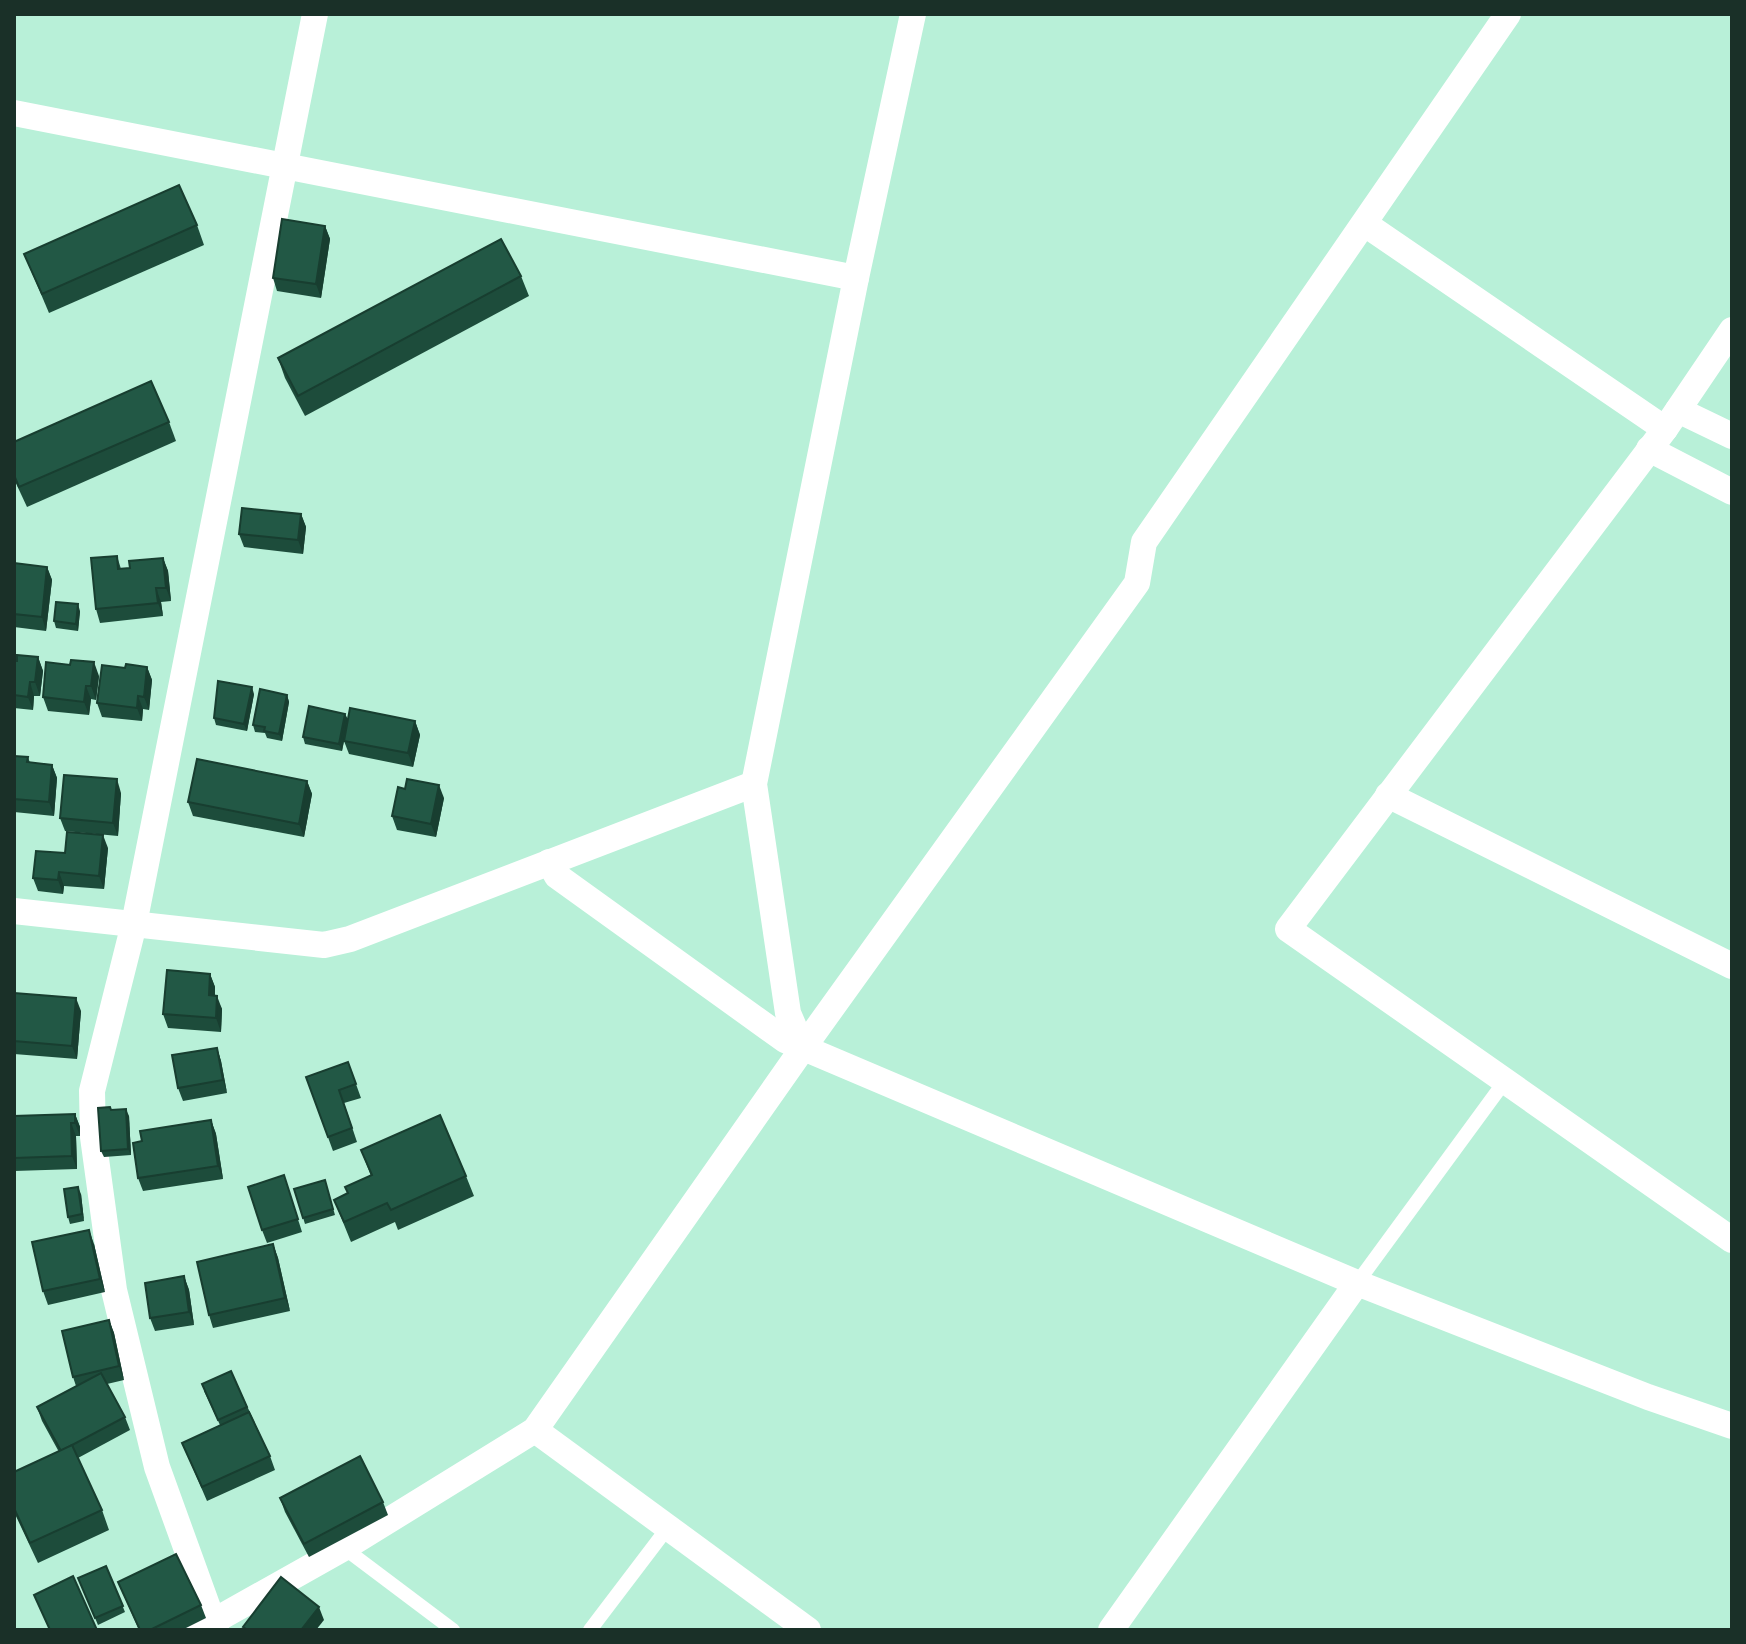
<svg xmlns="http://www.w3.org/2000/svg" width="1746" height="1644" font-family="Signika,sans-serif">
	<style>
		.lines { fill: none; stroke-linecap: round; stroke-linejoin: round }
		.service { stroke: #fff; stroke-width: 14 }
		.minor { stroke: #fff; stroke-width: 26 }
		.wall { fill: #1d4c3b }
		.shaded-wall { fill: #183e30 }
		.building { fill: #225845; stroke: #183e30; stroke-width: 2 }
	</style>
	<rect width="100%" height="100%" fill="#b8f0d8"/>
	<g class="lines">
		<g class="service">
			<polyline points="1357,1283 1505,1081"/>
			<polyline points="344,1548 453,1630"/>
			<polyline points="590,1630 669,1526"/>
		</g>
		<g class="minor">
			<polyline points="14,113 856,278"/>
			<polyline points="1365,224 1665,429"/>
			<polyline points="1732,330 1665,429 1288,929 1732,1240"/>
			<polyline points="1678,410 1732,436"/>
			<polyline points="1649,449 1732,492"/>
			<polyline points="1388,795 1732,966"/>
			<polyline points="549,862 557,876 785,1040 1357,1283 1648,1397 1732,1426"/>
			<polyline points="14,911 324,945 350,939 754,784"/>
			<polyline points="803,1048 788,1013 754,784 856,278 913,14"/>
			<polyline points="535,1430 808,1630"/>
			<polyline points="198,1630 344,1548 535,1430 803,1048 1137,583 1144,542 1508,14"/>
			<polyline points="216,1630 157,1467 114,1290 93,1137 92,1091 134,924 315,14"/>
			<polyline points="1111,1630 1357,1283"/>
		</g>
	</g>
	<g class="wall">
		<polygon points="197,225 204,245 49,313 24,254"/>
		<polygon points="325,226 330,239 321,298 277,291 273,278"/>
		<polygon points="521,276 529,296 305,416 285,378 278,358"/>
		<polygon points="169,422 176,441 27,507 14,479 14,442"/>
		<polygon points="301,514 306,527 303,554 244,547 239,534"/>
		<polygon points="117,556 121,569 130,568 163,558 168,571 171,601 161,602 163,616 100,623 96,609"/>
		<polygon points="14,563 47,567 52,580 46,631 14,627"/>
		<polygon points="80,611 78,631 56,628 54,621"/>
		<polygon points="38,657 43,671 40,696 34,696 33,710 14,708 14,661"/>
		<polygon points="147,667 152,680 149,710 143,709 142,721 102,717 97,703 125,668"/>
		<polygon points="99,676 96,700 91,699 89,715 48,711 43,697"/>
		<polygon points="254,694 247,731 216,725 214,718"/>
		<polygon points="287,695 289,702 282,741 267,738 265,733 255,732 253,725"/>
		<polygon points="345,714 348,720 342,751 305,744 303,737"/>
		<polygon points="415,721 420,735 413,767 349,754 344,741"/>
		<polygon points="14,756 28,757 30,763 52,765 57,778 54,816 14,812"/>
		<polygon points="307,781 312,794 304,837 193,816 188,802"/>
		<polygon points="121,793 118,836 65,831 60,818"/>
		<polygon points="444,798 436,837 397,830 392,816"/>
		<polygon points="108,848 104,889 64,886 63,894 38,891 33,878 65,853"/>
		<polygon points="210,974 215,987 215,996 222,1009 221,1032 168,1028 163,1014"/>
		<polygon points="14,993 81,1011 77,1059 14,1054"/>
		<polygon points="217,1048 221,1061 227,1093 183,1101 178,1088"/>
		<polygon points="348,1062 361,1098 344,1103 357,1142 333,1151 306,1077"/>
		<polygon points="112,1110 129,1116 131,1155 104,1157 101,1151"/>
		<polygon points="75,1114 80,1127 80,1136 76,1136 77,1169 14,1171 14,1116"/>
		<polygon points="211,1120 216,1134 223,1179 143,1191 138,1178 142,1141"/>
		<polygon points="361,1150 466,1176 474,1196 398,1230 395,1222 351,1242 334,1200 348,1193 371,1176"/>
		<polygon points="284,1175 302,1232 267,1243 262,1230"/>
		<polygon points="325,1180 335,1215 305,1224 294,1189"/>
		<polygon points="81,1194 84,1221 70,1224 68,1217"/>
		<polygon points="94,1244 105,1292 48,1305 43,1291"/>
		<polygon points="273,1244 278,1258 290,1311 213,1328 209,1315"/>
		<polygon points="184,1276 189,1290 194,1325 155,1331 150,1318"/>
		<polygon points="109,1320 114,1333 124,1380 107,1384 125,1417 130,1430 78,1458 102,1510 109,1530 38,1563 14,1512 14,1472 59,1452 42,1421 37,1407 76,1386 73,1377"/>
		<polygon points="231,1371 270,1456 275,1470 207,1501 182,1443 220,1425 204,1391"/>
		<polygon points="280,1498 383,1502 388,1515 309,1557 285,1512"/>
		<polygon points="106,1566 125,1612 98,1625 78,1578"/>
		<polygon points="118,1582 201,1605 206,1618 182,1630 139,1630"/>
	</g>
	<g class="shaded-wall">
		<polygon points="325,226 330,239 321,298 316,284"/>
		<polygon points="301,514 306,527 303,554 298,540"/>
		<polygon points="163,558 168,571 171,601 166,588"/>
		<polygon points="47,567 52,580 46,631 42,617"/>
		<polygon points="156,588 161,602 163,616 158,603"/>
		<polygon points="78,604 80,611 78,631 76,624"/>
		<polygon points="38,657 43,671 40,696 35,682"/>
		<polygon points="94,662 99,676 96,700 91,686"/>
		<polygon points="147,667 152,680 149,710 144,697"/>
		<polygon points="30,682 34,696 33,710 28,697"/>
		<polygon points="86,686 91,699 89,715 84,702"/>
		<polygon points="252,687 254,694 247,731 244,724"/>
		<polygon points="287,695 289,702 282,741 279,734"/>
		<polygon points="138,696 143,709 142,721 137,708"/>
		<polygon points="345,714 348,720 342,751 339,744"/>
		<polygon points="415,721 420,735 413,767 408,753"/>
		<polygon points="52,765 57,778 54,816 49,802"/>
		<polygon points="117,779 121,793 118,836 113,823"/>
		<polygon points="307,781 312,794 304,837 299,824"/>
		<polygon points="439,785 444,798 436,837 431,824"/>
		<polygon points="103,835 108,848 104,889 99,876"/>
		<polygon points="59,872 64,886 63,894 58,880"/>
		<polygon points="210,974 215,987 214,1009 209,995"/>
		<polygon points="217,996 222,1009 221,1032 216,1018"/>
		<polygon points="76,998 81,1011 77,1059 72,1046"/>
		<polygon points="217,1048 221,1061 227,1093 223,1080"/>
		<polygon points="126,1109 129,1116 131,1155 128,1149"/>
		<polygon points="75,1114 80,1127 80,1136 75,1123"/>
		<polygon points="211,1120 216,1134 223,1179 218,1166"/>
		<polygon points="71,1123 76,1136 77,1169 72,1156"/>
		<polygon points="78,1187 81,1194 84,1221 82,1214"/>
		<polygon points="89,1230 94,1244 105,1292 100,1279"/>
		<polygon points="273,1244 278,1258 290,1311 285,1298"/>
		<polygon points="184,1276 189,1290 194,1325 189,1312"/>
		<polygon points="109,1320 114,1333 124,1380 119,1366"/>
		<polygon points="319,1607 324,1620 316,1630 301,1630"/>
	</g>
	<g class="building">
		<polygon points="179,185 197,225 42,294 24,254"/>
		<polygon points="282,219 325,226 316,284 273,278"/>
		<polygon points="501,239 521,276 298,396 278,358"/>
		<polygon points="151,381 169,422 19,487 14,475 14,442"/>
		<polygon points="242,508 301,514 298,540 239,534"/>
		<polygon points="117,556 118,569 130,568 129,561 163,558 166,588 156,588 158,603 96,609 91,558"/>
		<polygon points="14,563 47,567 42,617 14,614"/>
		<polygon points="56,602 78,604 76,624 54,621"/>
		<polygon points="17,655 38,657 35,682 30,682 28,697 14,695 14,661 17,661"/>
		<polygon points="71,660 94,662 91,686 86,686 84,702 43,697 46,662 70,665"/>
		<polygon points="126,664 147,667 144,697 138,696 137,708 97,703 102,665 125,668"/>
		<polygon points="218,681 252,687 244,724 214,718"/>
		<polygon points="260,689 287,695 279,734 264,731 265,727 253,725"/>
		<polygon points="309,706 345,714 339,744 303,737"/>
		<polygon points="350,708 415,721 408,753 344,741"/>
		<polygon points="14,756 28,757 27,762 52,765 49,802 14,799"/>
		<polygon points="197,759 307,781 299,824 188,802"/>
		<polygon points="64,775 117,779 113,823 60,818"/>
		<polygon points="407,779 439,785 431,824 392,816 398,787 405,789"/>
		<polygon points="67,832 103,835 99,876 59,872 58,880 33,878 36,851 65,853"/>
		<polygon points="167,970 210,974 209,995 217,996 216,1018 163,1014"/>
		<polygon points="14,993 76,998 72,1046 14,1041"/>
		<polygon points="217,1048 223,1080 178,1088 172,1055"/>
		<polygon points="348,1062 356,1084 339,1090 352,1128 328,1137 306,1077"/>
		<polygon points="110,1107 111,1110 126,1109 128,1149 101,1151 98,1108"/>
		<polygon points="75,1114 75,1123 71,1123 72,1156 14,1158 14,1116"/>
		<polygon points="440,1115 466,1176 391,1210 387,1203 344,1222 334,1200 348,1193 345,1187 372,1175 361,1150"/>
		<polygon points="211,1120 218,1166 138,1178 133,1143 142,1141 140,1131"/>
		<polygon points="284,1175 298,1219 262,1230 248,1187"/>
		<polygon points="325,1180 333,1209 303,1218 294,1189"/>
		<polygon points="78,1187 82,1214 68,1217 64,1189"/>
		<polygon points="89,1230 100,1279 43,1291 32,1242"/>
		<polygon points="273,1244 285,1298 209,1315 197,1262"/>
		<polygon points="184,1276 189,1312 150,1318 145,1283"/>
		<polygon points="109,1320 119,1366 73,1377 62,1331"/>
		<polygon points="231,1371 247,1407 218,1420 202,1384"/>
		<polygon points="101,1373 125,1417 61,1451 37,1407"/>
		<polygon points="249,1412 270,1456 202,1487 182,1443"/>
		<polygon points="72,1445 102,1510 30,1543 14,1508 14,1472"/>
		<polygon points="360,1456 383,1502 304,1544 280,1498"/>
		<polygon points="176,1554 201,1605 150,1630 140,1630 118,1582"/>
		<polygon points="106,1566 123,1606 95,1618 78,1578"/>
		<polygon points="73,1576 97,1630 50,1630 34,1595"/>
		<polygon points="281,1577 319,1607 301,1630 248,1630 243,1627"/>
	</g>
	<rect width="1746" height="1644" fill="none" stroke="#1a3028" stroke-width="32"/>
</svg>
